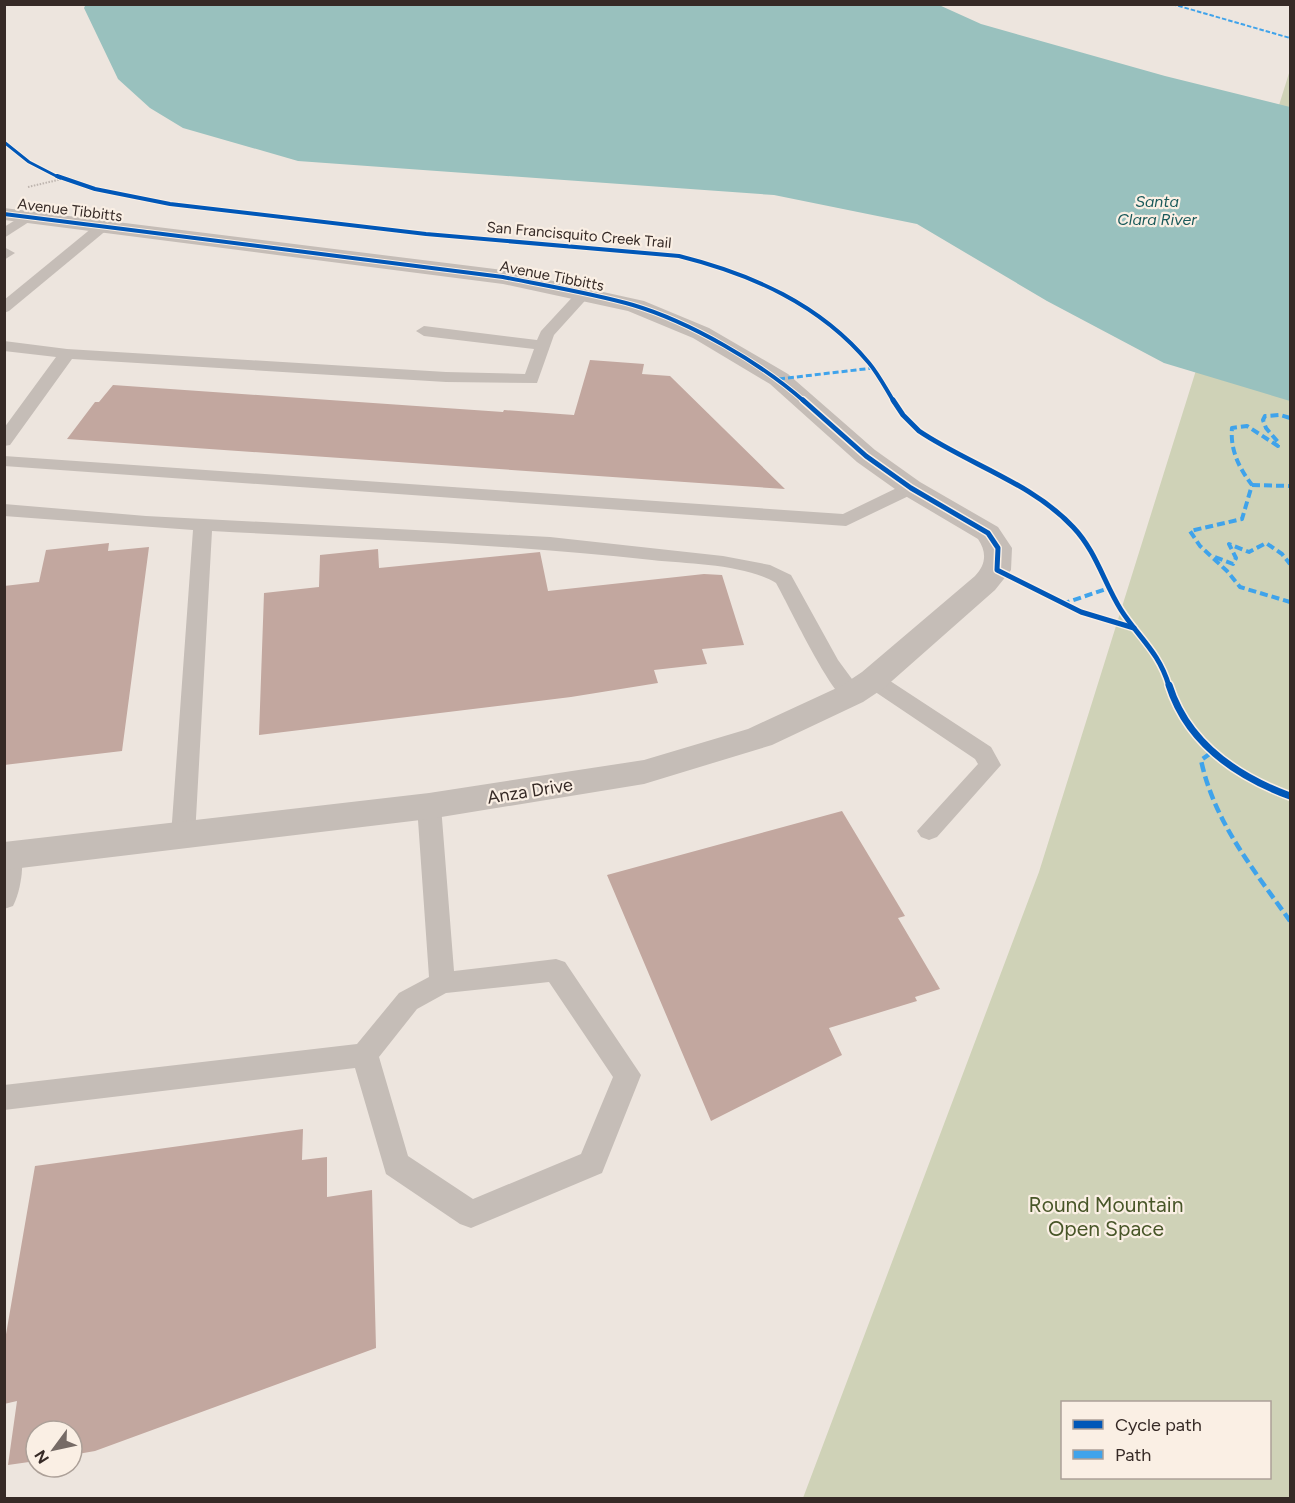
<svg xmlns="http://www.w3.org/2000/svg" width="1295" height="1503" font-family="Figtree,sans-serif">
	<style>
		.green { fill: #cfd2b7; fill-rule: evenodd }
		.water { fill: #99c1be }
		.building { fill: #c2a79f }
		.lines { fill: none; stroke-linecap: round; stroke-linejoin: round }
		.path { stroke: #beb5af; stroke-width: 2; stroke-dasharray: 1.5 1.5; stroke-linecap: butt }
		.service { fill: #c5bdb7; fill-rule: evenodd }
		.minor { fill: #c5bdb7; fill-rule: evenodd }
		.quiet-far3 { stroke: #3fa3eb; stroke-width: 2; stroke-dasharray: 4.5 2; stroke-linecap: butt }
		.quiet-far2 { stroke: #3fa3eb; stroke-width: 3; stroke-dasharray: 6 3; stroke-linecap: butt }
		.quiet-far1 { stroke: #3fa3eb; stroke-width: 4; stroke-dasharray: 8 4; stroke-linecap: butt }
		.quiet { stroke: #3fa3eb; stroke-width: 4.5; stroke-dasharray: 10 4.5; stroke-linecap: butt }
		.cycleway-far3-casing { stroke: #faefe4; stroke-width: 5 }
		.cycleway-far2-casing { stroke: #faefe4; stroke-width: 6 }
		.cycleway-far1-casing { stroke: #faefe4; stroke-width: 8 }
		.cycleway-casing { stroke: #faefe4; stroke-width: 10 }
		.cycleway-far3 { stroke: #0057b8; stroke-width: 3 }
		.cycleway-far2 { stroke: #0057b8; stroke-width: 4 }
		.cycleway-far1 { stroke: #0057b8; stroke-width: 5 }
		.cycleway { stroke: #0057b8; stroke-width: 7 }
		.labels { text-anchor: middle; stroke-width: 4.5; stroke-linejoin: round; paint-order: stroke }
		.far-street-label { font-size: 15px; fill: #362a26; stroke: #faefe4 }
		.far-water-label { font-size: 16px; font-style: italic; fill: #19595a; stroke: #faefe4 }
		.street-label { font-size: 18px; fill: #362a26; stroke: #faefe4 }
		.near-park-label { font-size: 21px; fill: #485628; stroke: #faefe4 }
	</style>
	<rect width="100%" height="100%" fill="#ede5de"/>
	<path class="green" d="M1290 70V1498H803L1039 872ZM1062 1402H1270V1478H1062Z"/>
	<polygon class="water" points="86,4 939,5 981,24 1165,76 1290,107 1290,401 1164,363 1047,301 917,224 774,195 298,161 183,128 150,108 118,79 84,8"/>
	<g class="building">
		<polygon points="590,360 644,364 642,374 670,376 785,489 67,439 95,402 99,402 113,385 503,412 504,410 574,415"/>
		<polygon points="109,543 108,551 149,547 122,751 4,765 4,586 39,582 46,550"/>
		<polygon points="378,549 379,568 540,552 548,591 704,574 722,575 744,645 702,649 707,664 654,670 658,683 571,697 259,735 264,593 319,587 320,555"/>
		<polygon points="842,811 905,916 898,918 940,989 915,997 917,1001 829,1028 842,1055 711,1121 607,875"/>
		<polygon points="303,1129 302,1160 327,1157 327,1197 372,1190 376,1348 95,1451 72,1455 72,1431 36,1431 36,1461 8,1465 17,1401 4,1404 4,1346 35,1166"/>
	</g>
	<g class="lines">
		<polyline class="path" points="28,187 62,179"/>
		<g class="service">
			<polygon points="27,213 34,217 32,220 4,238 4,227"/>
			<polygon points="103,222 110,226 108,229 9,311 4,313 4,300 98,223"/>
			<polygon points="4,247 15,253 4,260"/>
			<polygon points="584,288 592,293 554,335 537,383 446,382 72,359 10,445 4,446 4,428 56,357 4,351 4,341 67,349 446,372 525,374 534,349 424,336 416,331 424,326 537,340 541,331 579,290"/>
			<polygon points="4,456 843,514 905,484 917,484 920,488 917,492 846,526 4,466"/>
			<path d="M4 504 146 516 550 537 723 556 770 565 791 575 838 660 863 694 860 699C855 701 851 702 846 700 829 691 788 604 776 583 744 564 690 564 652 560 506 544 359 539 212 531L195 836 191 842 183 845 175 842 171 836 193 530 4 516Z"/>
			<polygon points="873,673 881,675 991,747 1001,765 937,837 929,840 921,837 917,831 978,764 975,759 865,685 862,680 865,675"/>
			<path d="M429 797 437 800 441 806 454 971 556 959 565 962 641 1075 602 1173 471 1228 460 1224 386 1174 355 1068 4 1110V1085L357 1044 399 993 429 977 417 806 421 800ZM549 982 613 1077 581 1154 473 1199 408 1156 379 1057 417 1009 446 993Z"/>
			<path d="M10 847 19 849C26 862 20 893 13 906L4 909V848Z"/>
		</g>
		<path class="minor" d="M4 208 503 270 644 301 709 328 788 374 875 450 920 482 998 527 1012 548 1011 570 995 590 884 688 863 702 772 745 644 784 429 819 4 870V842L429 793 644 760 748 729 841 686 862 672 975 576C986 565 987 552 978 539L902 494 857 462 770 384 693 338 628 311 503 284 4 220Z"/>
		<polyline class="quiet-far3" points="1172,4 1290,38"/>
		<polyline class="quiet-far2" points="779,379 873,368"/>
		<g class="quiet-far1">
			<path d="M1290 418 1280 415 1265 416 1263 420 1266 428 1278 442V446L1247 426 1232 428C1230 450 1239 468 1252 485L1242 519 1190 531 1200 546 1227 571 1240 587 1290 602"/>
			<polyline points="1252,485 1290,486"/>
			<polyline points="1215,557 1233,564 1236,558 1229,544 1249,552 1266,543 1282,554 1290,564"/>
			<polyline points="1062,604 1109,588"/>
		</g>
		<path class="quiet" d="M1211 753 1201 760C1214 822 1254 870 1290 921"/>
		<defs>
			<polyline id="cycleway-far3" points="4,142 29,162 60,178"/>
			<g id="cycleway-far2">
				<path d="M57 176 95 189 170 204 426 234 679 256C751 274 820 304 869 363 879 375 886 389 894 402"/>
				<path d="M4 214 503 277C547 286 591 293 633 305 690 322 761 363 805 402"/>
			</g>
			<g id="cycleway-far1">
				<polyline points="803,400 866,456 911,488 988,533 998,548 997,570 1081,612 1134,628"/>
				<path d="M893 400 903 415 919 431C968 464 1032 483 1073 527 1096 551 1104 583 1121 610 1139 638 1159 652 1169 686"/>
			</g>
			<path id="cycleway" d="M1169 685C1187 742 1236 776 1290 796"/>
		</defs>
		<use href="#cycleway-far3" class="cycleway-far3-casing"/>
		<use href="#cycleway-far2" class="cycleway-far2-casing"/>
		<use href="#cycleway-far1" class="cycleway-far1-casing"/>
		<use href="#cycleway" class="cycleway-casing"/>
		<use href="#cycleway-far3" class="cycleway-far3"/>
		<use href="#cycleway-far2" class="cycleway-far2"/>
		<use href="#cycleway-far1" class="cycleway-far1"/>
		<use href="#cycleway" class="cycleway"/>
	</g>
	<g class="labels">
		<g class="far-street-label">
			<text transform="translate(70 210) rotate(7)" y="5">Avenue Tibbitts</text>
			<text transform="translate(579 235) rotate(5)" y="5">San Francisquito Creek Trail</text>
			<text transform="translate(552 276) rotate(11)" y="5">Avenue Tibbitts</text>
		</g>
		<g class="far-water-label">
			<text x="1157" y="207">Santa<tspan x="1157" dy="18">Clara River</tspan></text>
		</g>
		<g class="street-label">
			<text transform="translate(530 791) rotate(-9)" y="6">Anza Drive</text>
		</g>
		<g class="near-park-label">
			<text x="1106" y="1212">Round Mountain<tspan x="1106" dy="24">Open Space</tspan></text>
		</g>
	</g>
	<rect width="1295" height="1503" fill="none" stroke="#362a26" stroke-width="12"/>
	<rect x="1061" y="1401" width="210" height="78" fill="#faefe4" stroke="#aca098" stroke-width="1.5"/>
	<rect x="1073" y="1420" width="30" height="9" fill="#0057b8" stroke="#aca098" stroke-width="1.5"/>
	<text x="1115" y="1431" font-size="18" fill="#362a26">Cycle path</text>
	<rect x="1073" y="1450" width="30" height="9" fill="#3fa3eb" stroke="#aca098" stroke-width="1.5"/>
	<text x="1115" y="1461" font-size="18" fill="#362a26">Path</text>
	<g transform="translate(54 1449) rotate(237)"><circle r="28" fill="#faefe4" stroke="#aca098" stroke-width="1.5"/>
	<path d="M0-4.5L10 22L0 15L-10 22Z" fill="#766b66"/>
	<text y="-9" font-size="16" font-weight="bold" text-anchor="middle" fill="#362a26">N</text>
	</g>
</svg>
